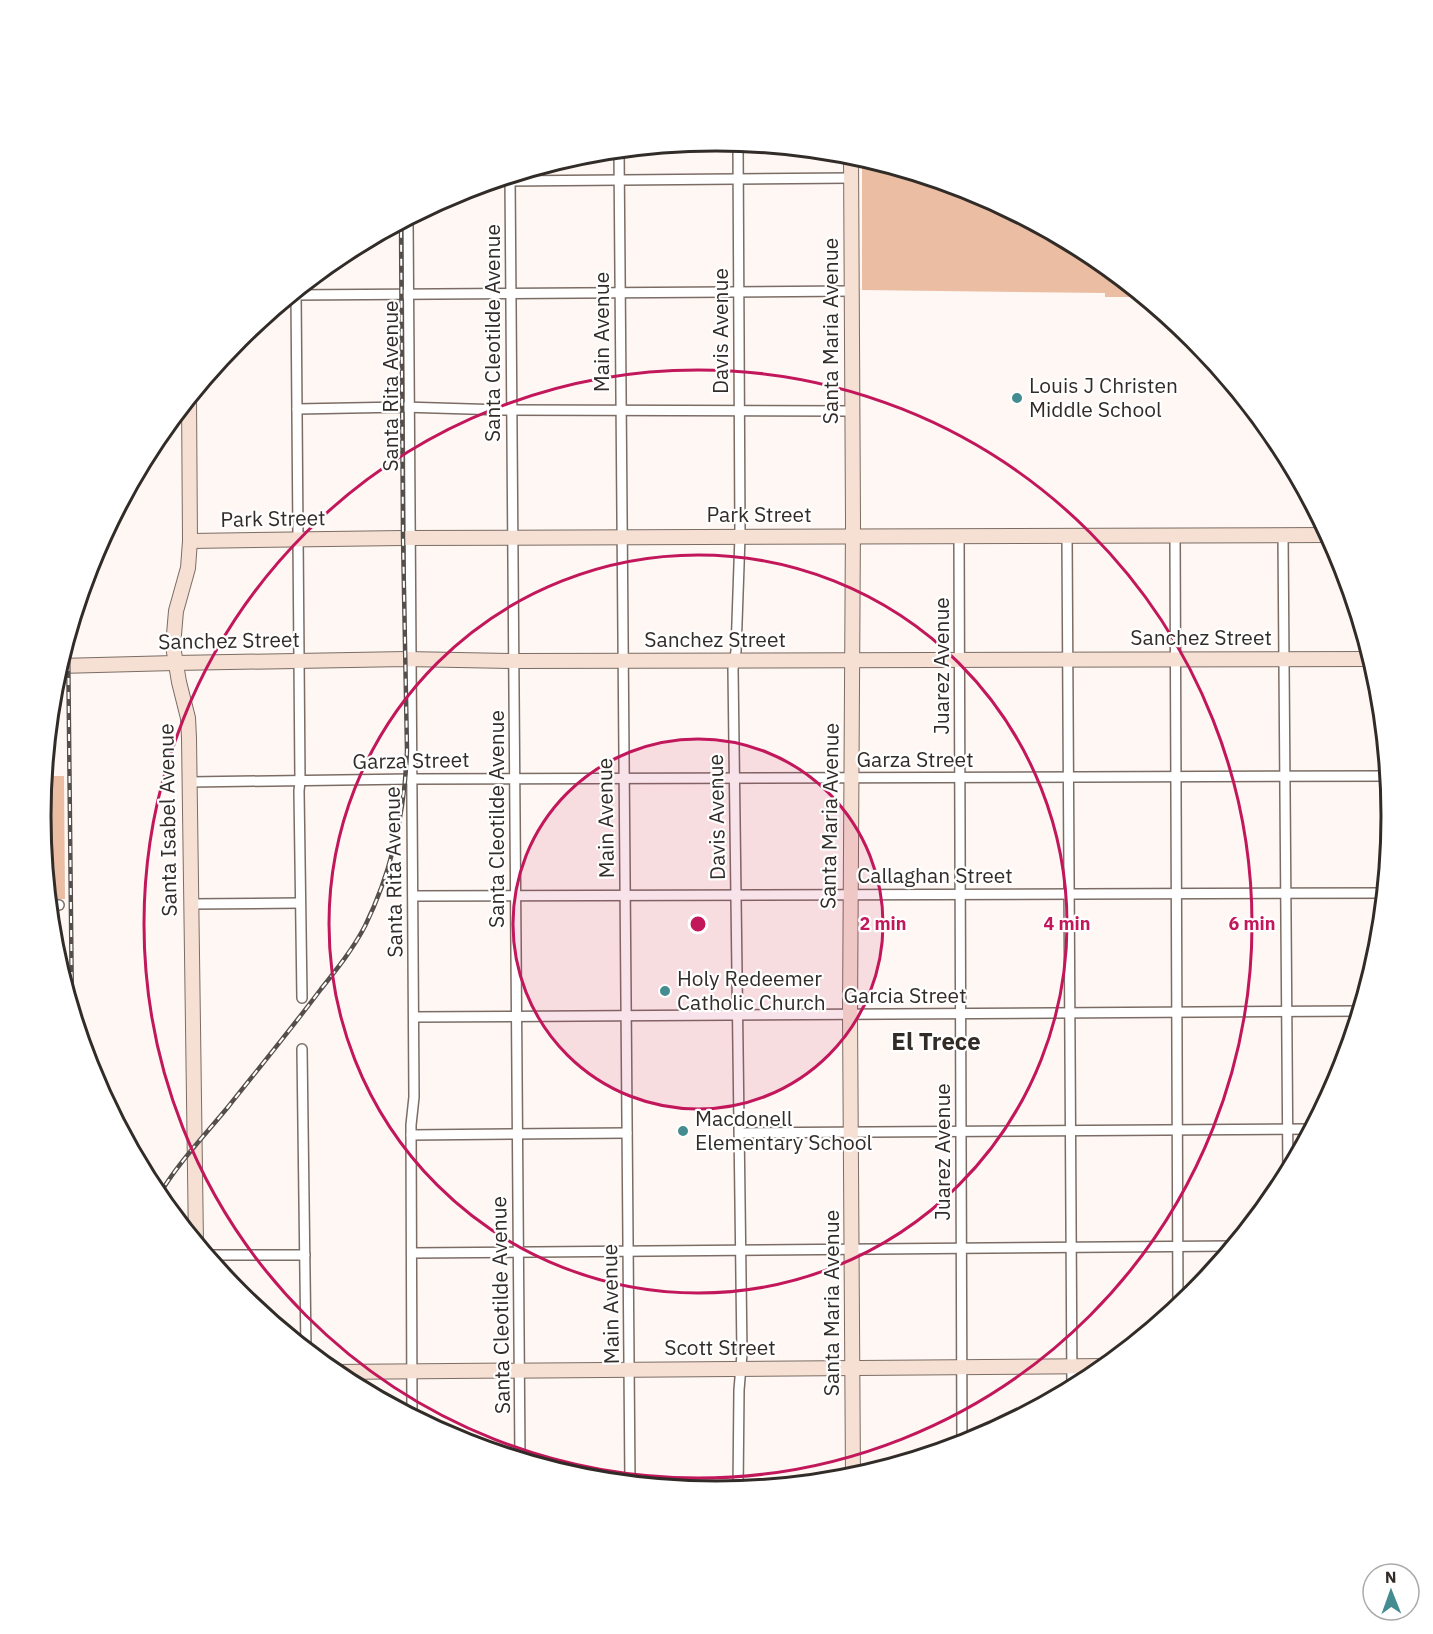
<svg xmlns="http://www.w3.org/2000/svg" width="1433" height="1634" font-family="'IBM Plex Sans',sans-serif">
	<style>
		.green { fill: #ebbea4 }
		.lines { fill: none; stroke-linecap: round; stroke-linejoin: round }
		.street-casing { stroke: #7b6d65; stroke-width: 12 }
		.secondary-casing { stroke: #7b6d65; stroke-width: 16 }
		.street { stroke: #fff; stroke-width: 9 }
		.secondary { stroke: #f5e0d3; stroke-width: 14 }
		.rail-casing { stroke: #554f4c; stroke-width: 4.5 }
		.rail { stroke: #fff; stroke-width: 2; stroke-dasharray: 7; stroke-linecap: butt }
		.ring { fill: none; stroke: #c2185b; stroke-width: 3 }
		.poi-dot { fill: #458c91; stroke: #fff; stroke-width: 2 }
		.labels { text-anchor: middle; stroke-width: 4.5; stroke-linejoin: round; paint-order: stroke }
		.street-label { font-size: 21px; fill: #322c29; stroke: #fff }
		.poi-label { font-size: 21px; fill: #322c29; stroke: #fff; text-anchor: start }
		.quarter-label { font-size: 24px; font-weight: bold; fill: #322c29; stroke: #fff }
		.rim { fill: none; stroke: #322c29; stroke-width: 3 }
		.centre { fill: #c2185b; stroke: #fff; stroke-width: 3 }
		.ring-label { font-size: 18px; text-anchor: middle; font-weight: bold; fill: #c2185b; stroke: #fff; stroke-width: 4.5; stroke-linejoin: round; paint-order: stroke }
	</style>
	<rect width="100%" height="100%" fill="#fef7f3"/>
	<g class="green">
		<polygon points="862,165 883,165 976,193 1092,255 1143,297 1105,297 1105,293 862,290"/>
		<polygon points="45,776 64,776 65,899 49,899 41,817"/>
	</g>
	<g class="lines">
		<defs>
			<g id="street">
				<polyline points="738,143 740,536 736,651 733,669 742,1354 739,1390 738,1491"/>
				<polyline points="619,151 630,1484"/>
				<polyline points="510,177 520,1461"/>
				<polyline points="497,181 851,178"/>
				<polyline points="408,219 414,1097 411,1125 412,1417"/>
				<polyline points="296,292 300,781 299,791 302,998"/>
				<polyline points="292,295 852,291"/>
				<polyline points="297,409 403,407 503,410 853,411"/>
				<polyline points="959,535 962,1446"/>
				<polyline points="1067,535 1072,1390"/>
				<polyline points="1175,535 1178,1308"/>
				<polyline points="1283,535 1288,1176"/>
				<polyline points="190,782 411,779 1388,776"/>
				<polyline points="1392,816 1392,818"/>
				<polyline points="413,896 1385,893"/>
				<polyline points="191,904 300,903"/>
				<polyline points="49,905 59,905"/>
				<polyline points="414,1017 1361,1011"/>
				<polyline points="302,1049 306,1350"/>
				<polyline points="740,1133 1313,1129"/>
				<polyline points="411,1135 627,1133"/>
				<polyline points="412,1253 1234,1246"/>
				<polyline points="205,1255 305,1255"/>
			</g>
			<g id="secondary">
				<polyline points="851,155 853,523 850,1014 853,1478"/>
				<polyline points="189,399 190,541 188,568 176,611 173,646 179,682 188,718 189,738 196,1243"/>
				<polyline points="190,541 403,538 1329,535"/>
				<polyline points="59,666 175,663 406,659 513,661 1371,659"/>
				<polyline points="332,1372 1107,1366"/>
			</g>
		</defs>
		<use href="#street" class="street-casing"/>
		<use href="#secondary" class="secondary-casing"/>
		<use href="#street" class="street"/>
		<use href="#secondary" class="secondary"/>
		<defs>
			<g id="rail">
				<polyline points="68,636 72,1010"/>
				<path d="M158 1197C177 1164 204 1136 228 1107 259 1068 291 1029 321 989 337 969 353 949 365 926 392 871 405 809 407 750L403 538 401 223"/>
				<polyline points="669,1488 771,1488"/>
			</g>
		</defs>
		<use href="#rail" class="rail-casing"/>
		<use href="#rail" class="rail"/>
	</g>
	<circle cx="698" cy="924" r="185" fill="#c2185b" fill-opacity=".12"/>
	<g class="ring">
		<circle cx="698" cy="924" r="185"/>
		<circle cx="698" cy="924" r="369"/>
		<circle cx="698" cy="924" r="554"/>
	</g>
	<g class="poi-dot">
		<circle cx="1017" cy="398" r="6"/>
		<circle cx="665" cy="991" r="6"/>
		<circle cx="683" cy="1131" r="6"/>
	</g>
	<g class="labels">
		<g class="street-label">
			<text transform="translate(721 331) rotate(-90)" y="7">Davis Avenue</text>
			<text transform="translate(831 331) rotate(-90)" y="7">Santa Maria Avenue</text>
			<text transform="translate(602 332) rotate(-90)" y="7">Main Avenue</text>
			<text transform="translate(493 333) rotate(-90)" y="7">Santa Cleotilde Avenue</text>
			<text transform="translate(391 386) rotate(-90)" y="7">Santa Rita Avenue</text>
			<text x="759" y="522">Park Street</text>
			<text transform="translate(273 519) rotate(-1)" y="7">Park Street</text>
			<text x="1201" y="645">Sanchez Street</text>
			<text x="715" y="647">Sanchez Street</text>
			<text transform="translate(229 641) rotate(-1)" y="7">Sanchez Street</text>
			<text transform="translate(942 666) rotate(-90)" y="7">Juarez Avenue</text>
			<text x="915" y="767">Garza Street</text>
			<text transform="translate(411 761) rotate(-1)" y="7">Garza Street</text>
			<text transform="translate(830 816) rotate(-89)" y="7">Santa Maria Avenue</text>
			<text transform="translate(717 817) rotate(-91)" y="7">Davis Avenue</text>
			<text transform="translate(606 818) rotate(-91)" y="7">Main Avenue</text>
			<text transform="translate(497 819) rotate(-90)" y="7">Santa Cleotilde Avenue</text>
			<text transform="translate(168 820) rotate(-91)" y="7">Santa Isabel Avenue</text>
			<text transform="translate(394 872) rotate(-91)" y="7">Santa Rita Avenue</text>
			<text x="935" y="883">Callaghan Street</text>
			<text x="905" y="1003">Garcia Street</text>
			<text transform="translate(943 1152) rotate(-90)" y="7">Juarez Avenue</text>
			<text transform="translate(832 1303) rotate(-90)" y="7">Santa Maria Avenue</text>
			<text transform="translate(611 1304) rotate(-91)" y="7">Main Avenue</text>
			<text transform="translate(501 1305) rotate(-91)" y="7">Santa Cleotilde Avenue</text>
			<text x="720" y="1355">Scott Street</text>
		</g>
		<g class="poi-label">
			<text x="1029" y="393">Louis J Christen<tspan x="1029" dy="24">Middle School</tspan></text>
			<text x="677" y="986">Holy Redeemer<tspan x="677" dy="24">Catholic Church</tspan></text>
			<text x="695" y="1126">Macdonell<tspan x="695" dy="24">Elementary School</tspan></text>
		</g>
		<g class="quarter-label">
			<text x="936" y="1050">El Trece</text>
		</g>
	</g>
	<path d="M0 0H1433V1634H0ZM51 816a665 665 0 1 1 1330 0a665 665 0 1 1-1330 0Z" fill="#fff" fill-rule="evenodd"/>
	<path class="rim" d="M51 816a665 665 0 1 1 1330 0a665 665 0 1 1-1330 0Z"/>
	<circle cx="698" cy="924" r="9" class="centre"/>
	<g class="ring-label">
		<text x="883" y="930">2 min</text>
		<text x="1067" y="930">4 min</text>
		<text x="1252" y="930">6 min</text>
	</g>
	<g transform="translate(1391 1592) rotate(359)"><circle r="28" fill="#ffffff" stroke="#adaba9" stroke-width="1.5"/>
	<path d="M0-4.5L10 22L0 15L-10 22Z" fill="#458c91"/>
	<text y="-9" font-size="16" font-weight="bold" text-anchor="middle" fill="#322c29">N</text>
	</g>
</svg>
